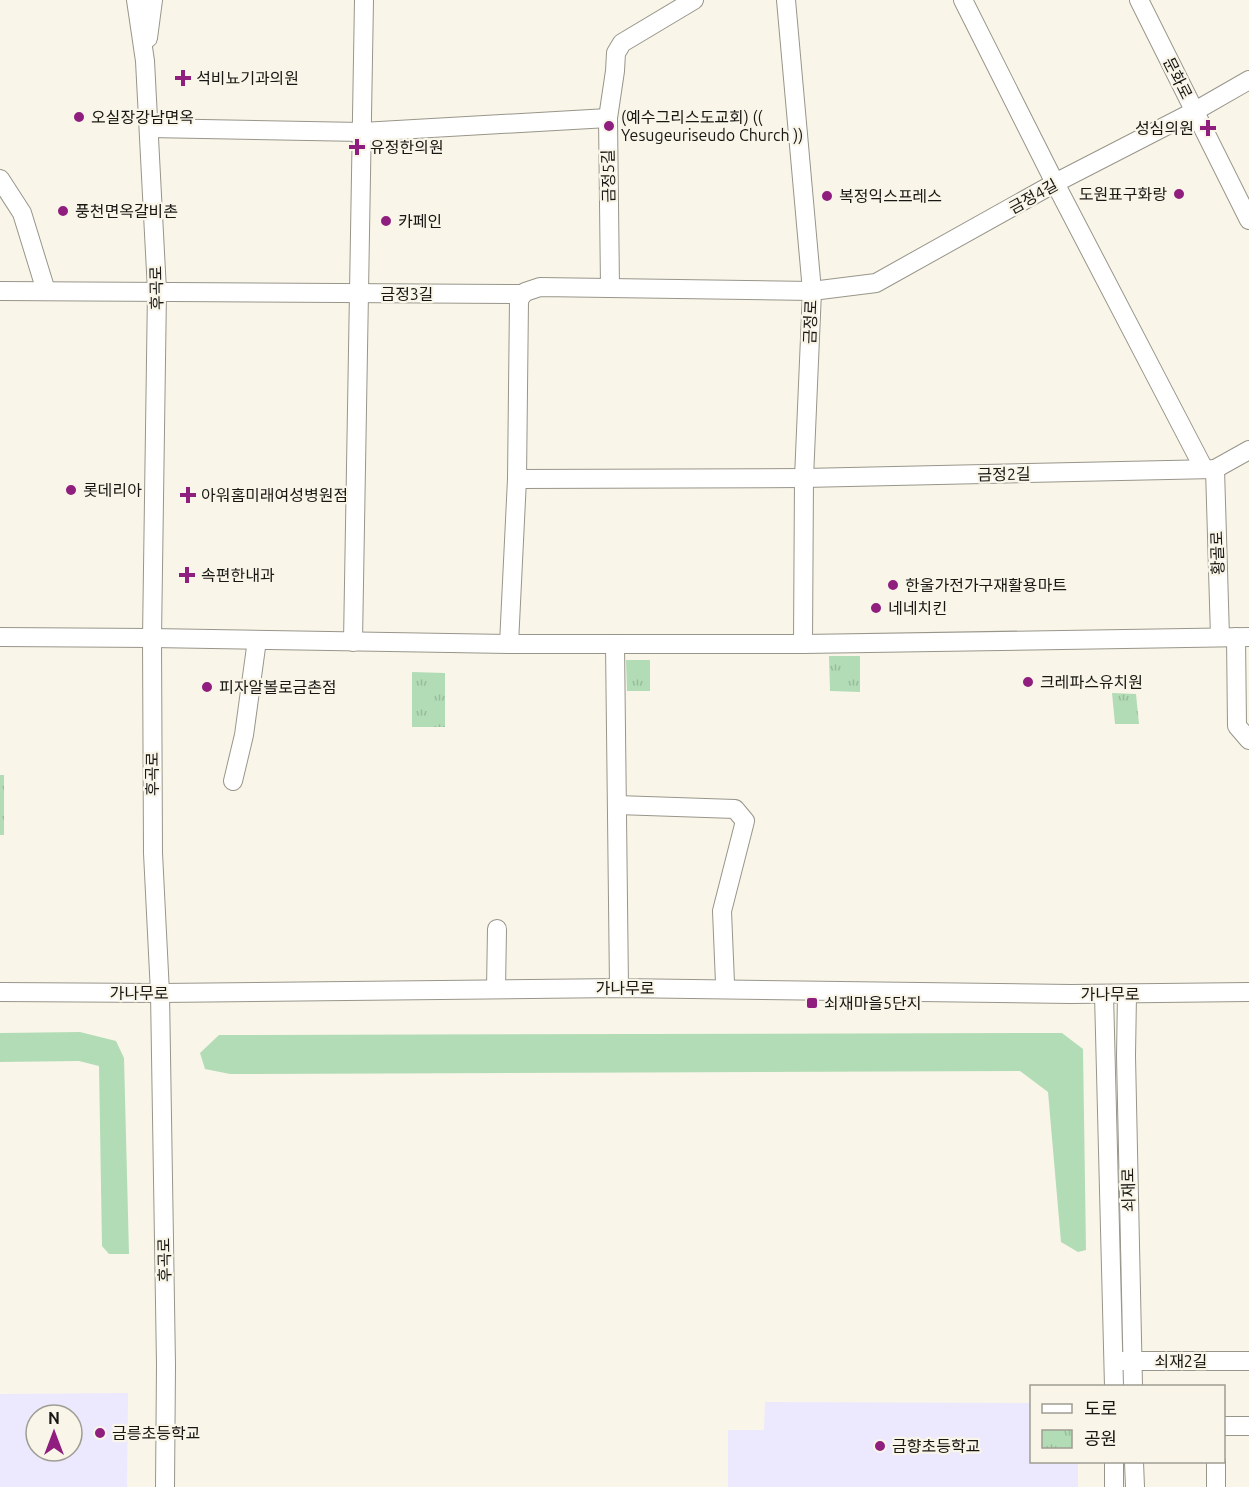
<svg xmlns="http://www.w3.org/2000/svg" width="1249" height="1487" font-family="Ubuntu,'Noto Sans KR',sans-serif">
	<style>
		.education { fill: #ece8fe; fill-rule: evenodd }
		.green { fill: #b2dcb5 }
		.park { fill: url(#park-tufts) }
		.lines { fill: none; stroke-linecap: round; stroke-linejoin: round }
		.minor-casing { stroke: #98958a; stroke-width: 20 }
		.minor { stroke: #fff; stroke-width: 18 }
		.poi-dot { fill: #8f1e7f; stroke: #f9f6e9; stroke-width: 2 }
		.labels { text-anchor: middle; stroke-width: 4.5; stroke-linejoin: round; paint-order: stroke }
		.poi-label { font-size: 16px; fill: #181713; stroke: #f9f6e9; text-anchor: start }
		.street-label { font-size: 16px; fill: #181713; stroke: #f9f6e9 }
	</style>
	<defs>
		<pattern id="park-tufts" width="24" height="20" patternUnits="userSpaceOnUse" patternTransform="scale(1.5)"><rect width="24" height="20" fill="#b2dcb5"/><path d="M3 7l-1-3M5 7V3M7 7l1-3M15 17l-1-3M17 17v-4M19 17l1-3" fill="none" stroke="#98bc9b"/></pattern>
	</defs>
	<rect width="100%" height="100%" fill="#f9f6e9"/>
	<g class="education">
		<path d="M128 1393 127 1487H0V1394ZM36 1415H72V1451H36Z"/>
		<polygon points="765,1402 1031,1403 1032,1462 1078,1462 1078,1487 728,1487 728,1430 764,1430"/>
	</g>
	<g class="green">
		<polygon points="80,1032 116,1041 124,1058 129,1254 109,1254 102,1246 99,1066 79,1061 0,1062 0,1033"/>
		<polygon points="1062,1033 1083,1049 1086,1250 1078,1252 1061,1242 1048,1092 1020,1071 230,1074 205,1069 200,1053 219,1035"/>
	</g>
	<g class="park">
		<polygon points="829,656 860,656 860,692 830,691"/>
		<polygon points="626,660 650,660 650,691 627,691"/>
		<polygon points="412,672 445,673 445,727 412,727"/>
		<polygon points="1112,693 1136,694 1139,724 1115,724"/>
		<rect x="0" y="775" width="4" height="60"/>
	</g>
	<g class="lines">
		<defs>
			<g id="minor">
				<polyline points="136,0 145,61 157,291 152,638 153,853 160,993 166,1365 165,1487"/>
				<polyline points="786,0 812,291 804,478 803,644"/>
				<polyline points="963,0 1055,183 1204,469"/>
				<polyline points="1139,0 1249,220"/>
				<polyline points="148,38 153,0"/>
				<polyline points="149,128 362,132 608,118"/>
				<polyline points="0,179 22,213 46,291"/>
				<polyline points="610,287 608,118 615,71 616,53 622,43 694,0"/>
				<polyline points="0,291 523,294 525,292 540,287 812,291 876,283 1055,183 1195,111 1249,80"/>
				<polyline points="1215,469 1220,637"/>
				<polyline points="517,479 519,300 523,294"/>
				<polyline points="0,637 152,638 509,644 803,644 1249,637"/>
				<polyline points="1236,637 1237,726 1249,740"/>
				<polyline points="353,642 364,0"/>
				<polyline points="509,644 517,479 804,478 1215,469 1249,450"/>
				<polyline points="615,644 619,988"/>
				<polyline points="233,781 244,735 257,640"/>
				<polyline points="617,805 735,809 745,821 722,911 725,983"/>
				<polyline points="496,989 497,929"/>
				<polyline points="0,992 160,993 619,988 1071,994 1249,992"/>
				<polyline points="1104,994 1114,1386"/>
				<polyline points="1127,994 1126,1056 1133,1386"/>
				<polyline points="1121,1361 1249,1361"/>
				<polyline points="1224,1426 1249,1426"/>
				<polyline points="1134,1462 1135,1487"/>
				<polyline points="1114,1487 1114,1462"/>
				<polyline points="1216,1487 1216,1462"/>
			</g>
		</defs>
		<use href="#minor" class="minor-casing"/>
		<use href="#minor" class="minor"/>
	</g>
	<g class="poi-dot">
		<path d="M180 69h6v6h6v6h-6v6h-6v-6h-6v-6h6z"/>
		<circle cx="79" cy="117" r="6"/>
		<circle cx="609" cy="126" r="6"/>
		<path d="M1205 119h6v6h6v6h-6v6h-6v-6h-6v-6h6z"/>
		<path d="M354 138h6v6h6v6h-6v6h-6v-6h-6v-6h6z"/>
		<circle cx="1179" cy="194" r="6"/>
		<circle cx="827" cy="196" r="6"/>
		<circle cx="63" cy="211" r="6"/>
		<circle cx="386" cy="221" r="6"/>
		<circle cx="71" cy="490" r="6"/>
		<path d="M185 486h6v6h6v6h-6v6h-6v-6h-6v-6h6z"/>
		<path d="M184 566h6v6h6v6h-6v6h-6v-6h-6v-6h6z"/>
		<circle cx="893" cy="585" r="6"/>
		<circle cx="876" cy="608" r="6"/>
		<circle cx="1028" cy="682" r="6"/>
		<circle cx="207" cy="687" r="6"/>
		<rect x="806" y="997" width="12" height="12" rx="3"/>
		<circle cx="100" cy="1433" r="6"/>
		<circle cx="880" cy="1446" r="6"/>
	</g>
	<g class="labels">
		<g class="poi-label">
			<text x="196" y="84">석비뇨기과의원</text>
			<text x="91" y="123">오실장강남면옥</text>
			<text x="621" y="123">(예수그리스도교회) ((<tspan x="621" dy="18">Yesugeuriseudo Church ))</tspan></text>
			<text x="1194" y="134" text-anchor="end">성심의원</text>
			<text x="370" y="153">유정한의원</text>
			<text x="1167" y="200" text-anchor="end">도원표구화랑</text>
			<text x="839" y="202">복정익스프레스</text>
			<text x="75" y="217">풍천면옥갈비촌</text>
			<text x="398" y="227">카페인</text>
			<text x="83" y="496">롯데리아</text>
			<text x="201" y="501">아워홈미래여성병원점</text>
			<text x="201" y="581">속편한내과</text>
			<text x="905" y="591">한울가전가구재활용마트</text>
			<text x="888" y="614">네네치킨</text>
			<text x="1040" y="688">크레파스유치원</text>
			<text x="219" y="693">피자알볼로금촌점</text>
			<text x="824" y="1009">쇠재마을5단지</text>
			<text x="112" y="1439">금릉초등학교</text>
			<text x="892" y="1452">금향초등학교</text>
		</g>
		<g class="street-label">
			<text transform="translate(1178 78) rotate(63)" y="6">문화로</text>
			<text transform="translate(608 176) rotate(-91)" y="6">금정5길</text>
			<text transform="translate(1033 196) rotate(-29)" y="6">금정4길</text>
			<text transform="translate(156 288) rotate(-91)" y="6">후곡로</text>
			<text x="407" y="300">금정3길</text>
			<text transform="translate(810 322) rotate(-88)" y="6">금정로</text>
			<text transform="translate(1004 474) rotate(-1)" y="6">금정2길</text>
			<text transform="translate(1217 553) rotate(-92)" y="6">황골로</text>
			<text transform="translate(152 774) rotate(-90)" y="6">후곡로</text>
			<text x="625" y="994">가나무로</text>
			<text x="139" y="999">가나무로</text>
			<text x="1110" y="1000">가나무로</text>
			<text transform="translate(1128 1190) rotate(-91)" y="6">쇠재로</text>
			<text transform="translate(164 1260) rotate(-91)" y="6">후곡로</text>
			<text x="1181" y="1367">쇠재2길</text>
		</g>
	</g>
	<rect x="1030" y="1385" width="195" height="78" fill="#f9f6e9" stroke="#9f9d93" stroke-width="1.5"/>
	<rect x="1042" y="1404" width="30" height="9" fill="#ffffff" stroke="#9f9d93" stroke-width="1.5"/>
	<text x="1084" y="1415" font-size="18" fill="#181713">도로</text>
	<rect x="1042" y="1430" width="30" height="18" fill="url(#park-tufts)" stroke="#9f9d93" stroke-width="1.5"/>
	<text x="1084" y="1445" font-size="18" fill="#181713">공원</text>
	<g transform="translate(54 1433)"><circle r="28" fill="#f9f6e9" stroke="#9f9d93" stroke-width="1.5"/>
	<path d="M0-4.5L10 22L0 15L-10 22Z" fill="#8f1e7f"/>
	<text y="-9" font-size="16" font-weight="bold" text-anchor="middle" fill="#181713">N</text>
	</g>
</svg>
